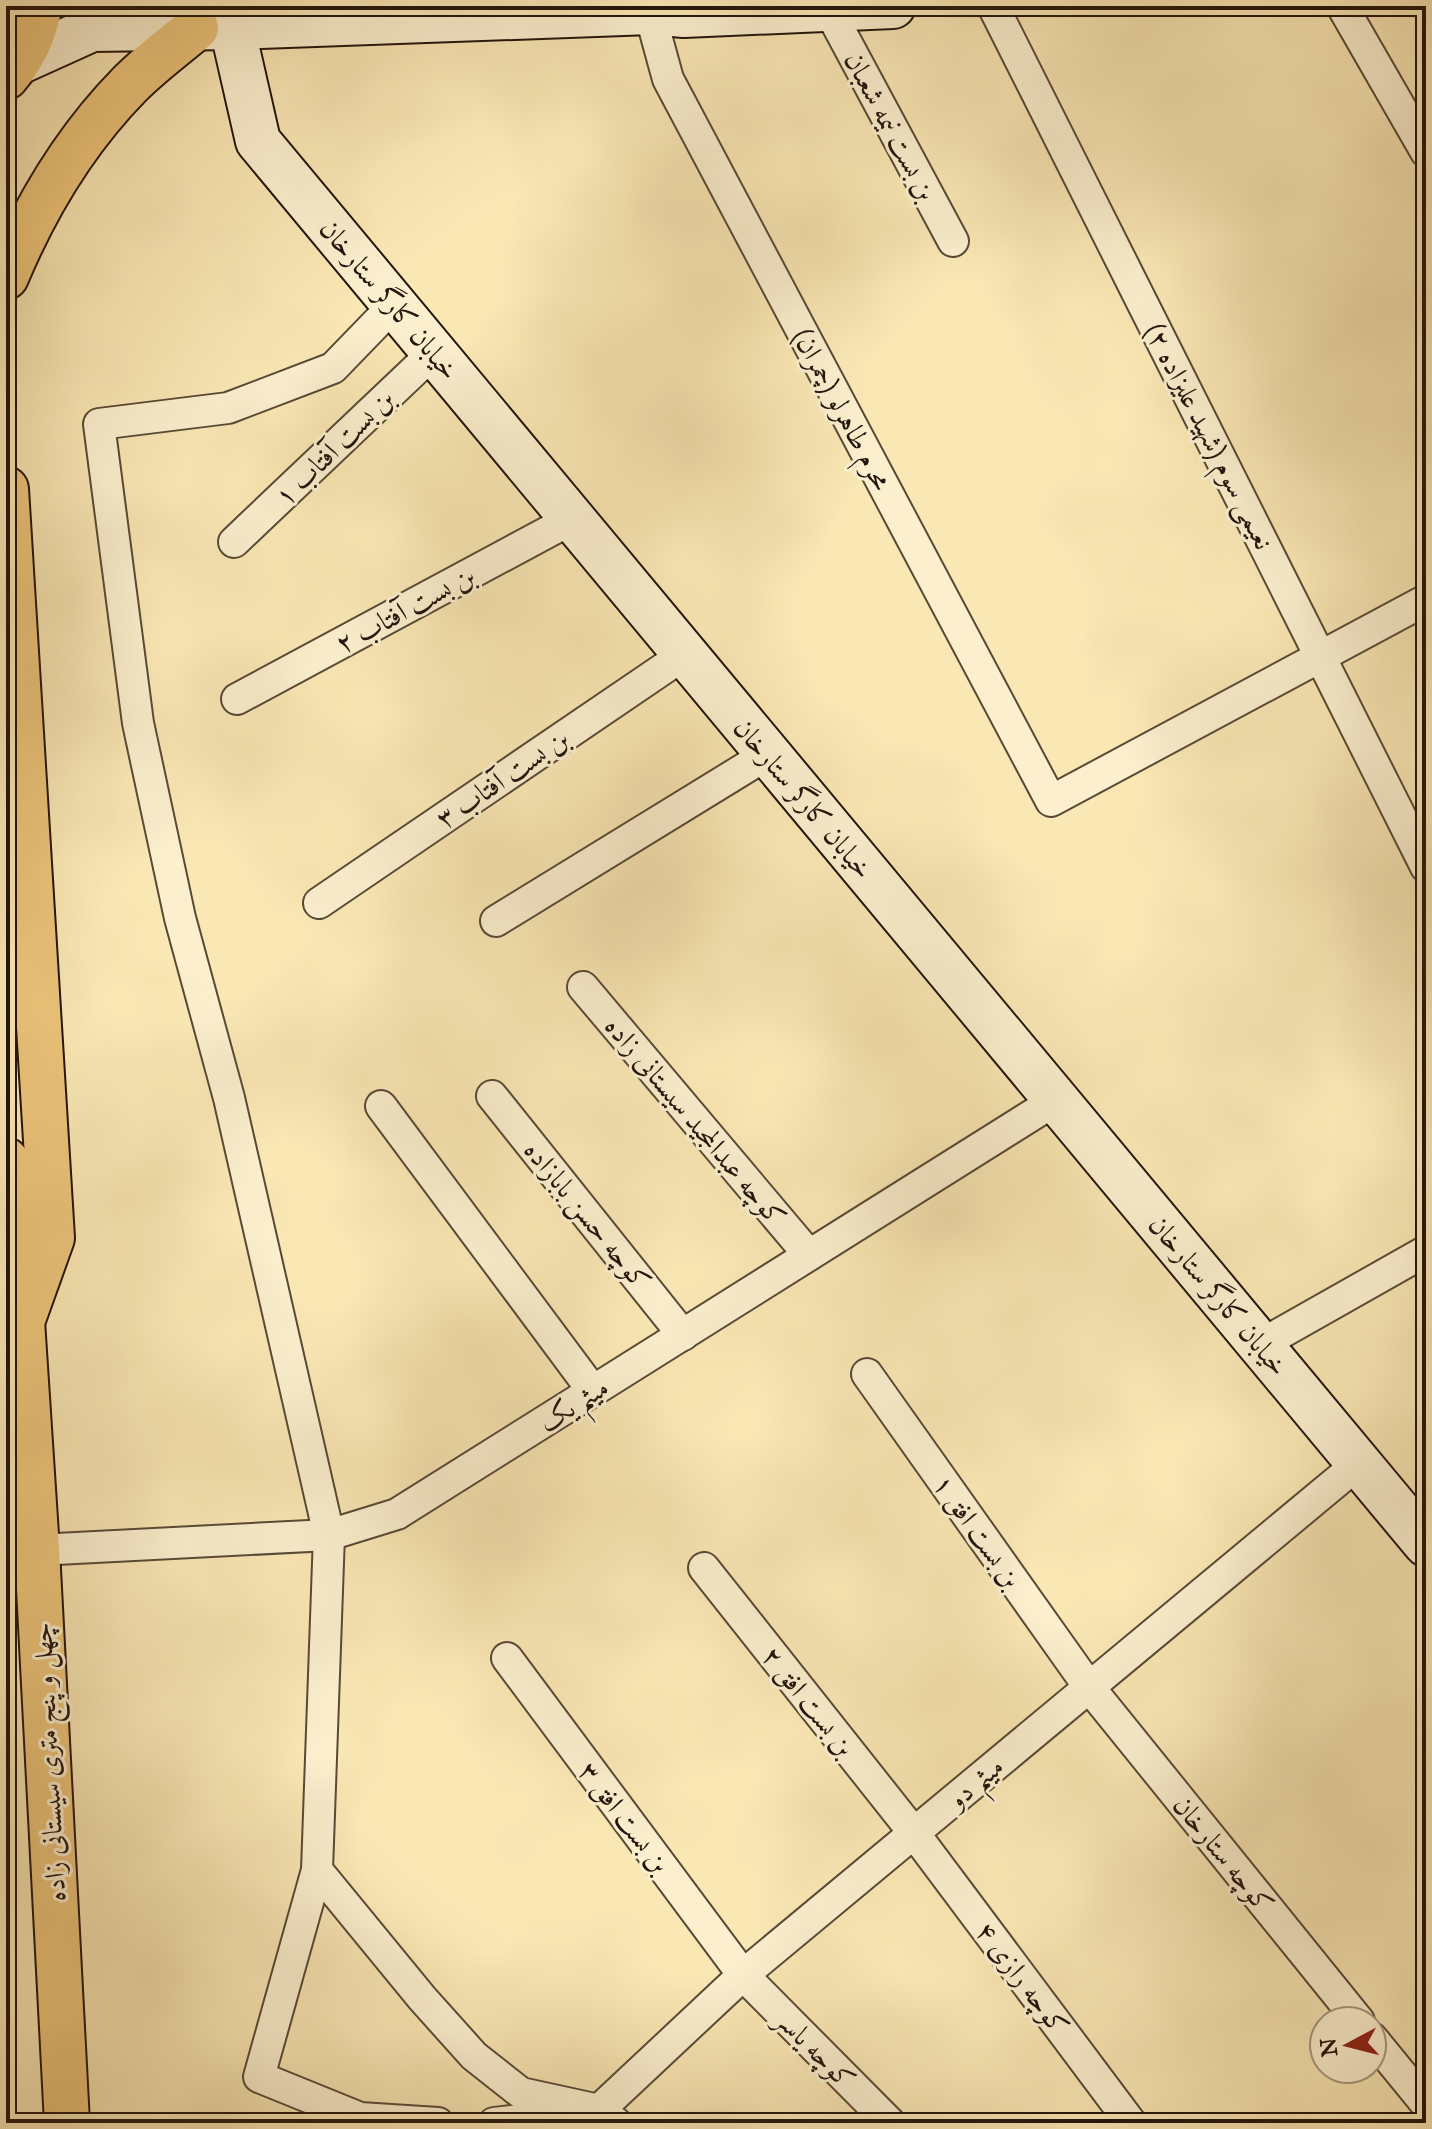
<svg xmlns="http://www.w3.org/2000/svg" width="1432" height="2129" font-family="'IM FELL Great Primer',Amiri,serif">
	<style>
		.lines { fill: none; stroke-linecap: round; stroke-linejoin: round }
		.street-casing { stroke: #584936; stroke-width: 34 }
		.secondary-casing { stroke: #23140c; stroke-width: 48 }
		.highway-casing { stroke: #23140c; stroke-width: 48 }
		.street { stroke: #fbefce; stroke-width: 30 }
		.secondary { stroke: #fbefce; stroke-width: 44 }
		.highway { stroke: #ecc47a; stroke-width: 44 }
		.labels { text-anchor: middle; stroke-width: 6; stroke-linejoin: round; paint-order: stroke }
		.street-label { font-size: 28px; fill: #23140c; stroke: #fbefce }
	</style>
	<rect width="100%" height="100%" fill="#f9e7b4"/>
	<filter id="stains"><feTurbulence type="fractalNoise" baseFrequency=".0025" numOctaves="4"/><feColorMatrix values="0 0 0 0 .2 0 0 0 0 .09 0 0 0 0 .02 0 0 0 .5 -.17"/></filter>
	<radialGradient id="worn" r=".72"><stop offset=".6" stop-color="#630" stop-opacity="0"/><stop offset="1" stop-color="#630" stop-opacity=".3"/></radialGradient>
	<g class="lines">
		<defs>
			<g id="street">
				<polyline points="648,6 668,79 1051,801 1426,600"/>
				<polyline points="993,6 1426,867"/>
				<polyline points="1342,6 1426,152"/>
				<polyline points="829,10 953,241"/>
				<polyline points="394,305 333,368 228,408 99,424 138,723 180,918 229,1098 329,1535 317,1870 422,1998 474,2056 521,2093 599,2110 616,2123"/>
				<polyline points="234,542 434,352"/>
				<polyline points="237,699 572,519"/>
				<polyline points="319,903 685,654"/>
				<polyline points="496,921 768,754"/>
				<polyline points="583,987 809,1255"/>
				<polyline points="492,1096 683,1335"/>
				<polyline points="381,1106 593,1391"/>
				<polyline points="1260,1345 1426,1251"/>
				<polyline points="867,1374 1089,1687 1359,2021"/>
				<polyline points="37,1550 329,1535 397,1514 1056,1100"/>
				<polyline points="704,1568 914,1833 1131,2123"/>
				<polyline points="507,1658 743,1975 890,2123"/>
				<polyline points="317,1870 259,2077 360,2118 438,2123"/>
				<polyline points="1372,2038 1426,2104"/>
				<polyline points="599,2110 743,1975 1359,1463"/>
				<polyline points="494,2123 575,2113"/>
			</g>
			<g id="secondary">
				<polyline points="232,27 258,141 1426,1544"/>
				<polyline points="19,62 92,29 232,27 651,12 684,15 893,6"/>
			</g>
			<g id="highway">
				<path d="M6 77C25 55 34 34 40 6"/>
				<path d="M6 277C36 205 75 140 130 84 150 64 174 46 196 28"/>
				<polyline points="6,489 52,1238 23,1319"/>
				<polyline points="6,1160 11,1259 22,1321 37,1550 67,2123"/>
			</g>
		</defs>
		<use href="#street" class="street-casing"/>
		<use href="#secondary" class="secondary-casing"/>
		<use href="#highway" class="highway-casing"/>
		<use href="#street" class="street"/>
		<use href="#secondary" class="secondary"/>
		<use href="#highway" class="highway"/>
	</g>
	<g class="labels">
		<g class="street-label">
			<text transform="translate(891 126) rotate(62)" y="10">بن بست نیمه شعبان</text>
			<text transform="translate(390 299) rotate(50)" y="10">خیابان کارگر ستارخان</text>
			<text transform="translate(843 409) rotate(62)" y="10">محرم طاهرلو (چمران)</text>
			<text transform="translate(1210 436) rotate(63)" y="10">نعیمی سوم (شهید علیزاده ۲)</text>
			<text transform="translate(334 447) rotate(-44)" y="10">بن بست آفتاب ۱</text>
			<text transform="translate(405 609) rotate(-28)" y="10">بن بست آفتاب ۲</text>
			<text transform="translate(502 778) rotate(-34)" y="10">بن بست آفتاب ۳</text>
			<text transform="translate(804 798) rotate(50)" y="10">خیابان کارگر ستارخان</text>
			<text transform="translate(696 1121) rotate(50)" y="10">کوچه عبدالمجید سیستانی زاده</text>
			<text transform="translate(588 1215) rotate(51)" y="10">کوچه حسن بابازاده</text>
			<text transform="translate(1219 1295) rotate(50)" y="10">خیابان کارگر ستارخان</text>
			<text transform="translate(573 1404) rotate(-32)" y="10">میثم یک</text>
			<text transform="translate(978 1531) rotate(55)" y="10">بن بست افق ۱</text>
			<text transform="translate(809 1701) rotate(52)" y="10">بن بست افق ۲</text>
			<text transform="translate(48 1762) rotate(-93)" y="10">چهل و پنج متری سیستانی زاده</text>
			<text transform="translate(975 1782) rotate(-40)" y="10">میثم دو</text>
			<text transform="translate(625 1817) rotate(53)" y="10">بن بست افق ۳</text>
			<text transform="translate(1224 1854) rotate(51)" y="10">کوچه ستارخان</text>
			<text transform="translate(1023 1978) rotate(53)" y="10">کوچه رازی ۴</text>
			<text transform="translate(816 2049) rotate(45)" y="10">کوچه یاسر</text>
		</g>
	</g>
	<rect width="1432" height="2129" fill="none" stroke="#f9e7b4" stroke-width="32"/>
	<rect x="8" y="8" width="1416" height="2113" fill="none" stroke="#23140c" stroke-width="4"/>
	<rect x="16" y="16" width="1400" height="2097" fill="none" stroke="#23140c" stroke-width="2"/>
	<g transform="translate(1348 2045) rotate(263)"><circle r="38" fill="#fbefce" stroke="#a59780" stroke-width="2"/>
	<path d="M0-6L14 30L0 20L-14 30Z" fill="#8f2418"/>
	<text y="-12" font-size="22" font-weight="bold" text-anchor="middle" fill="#23140c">N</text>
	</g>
	<rect width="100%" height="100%" filter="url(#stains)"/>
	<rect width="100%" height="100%" fill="url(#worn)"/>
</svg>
